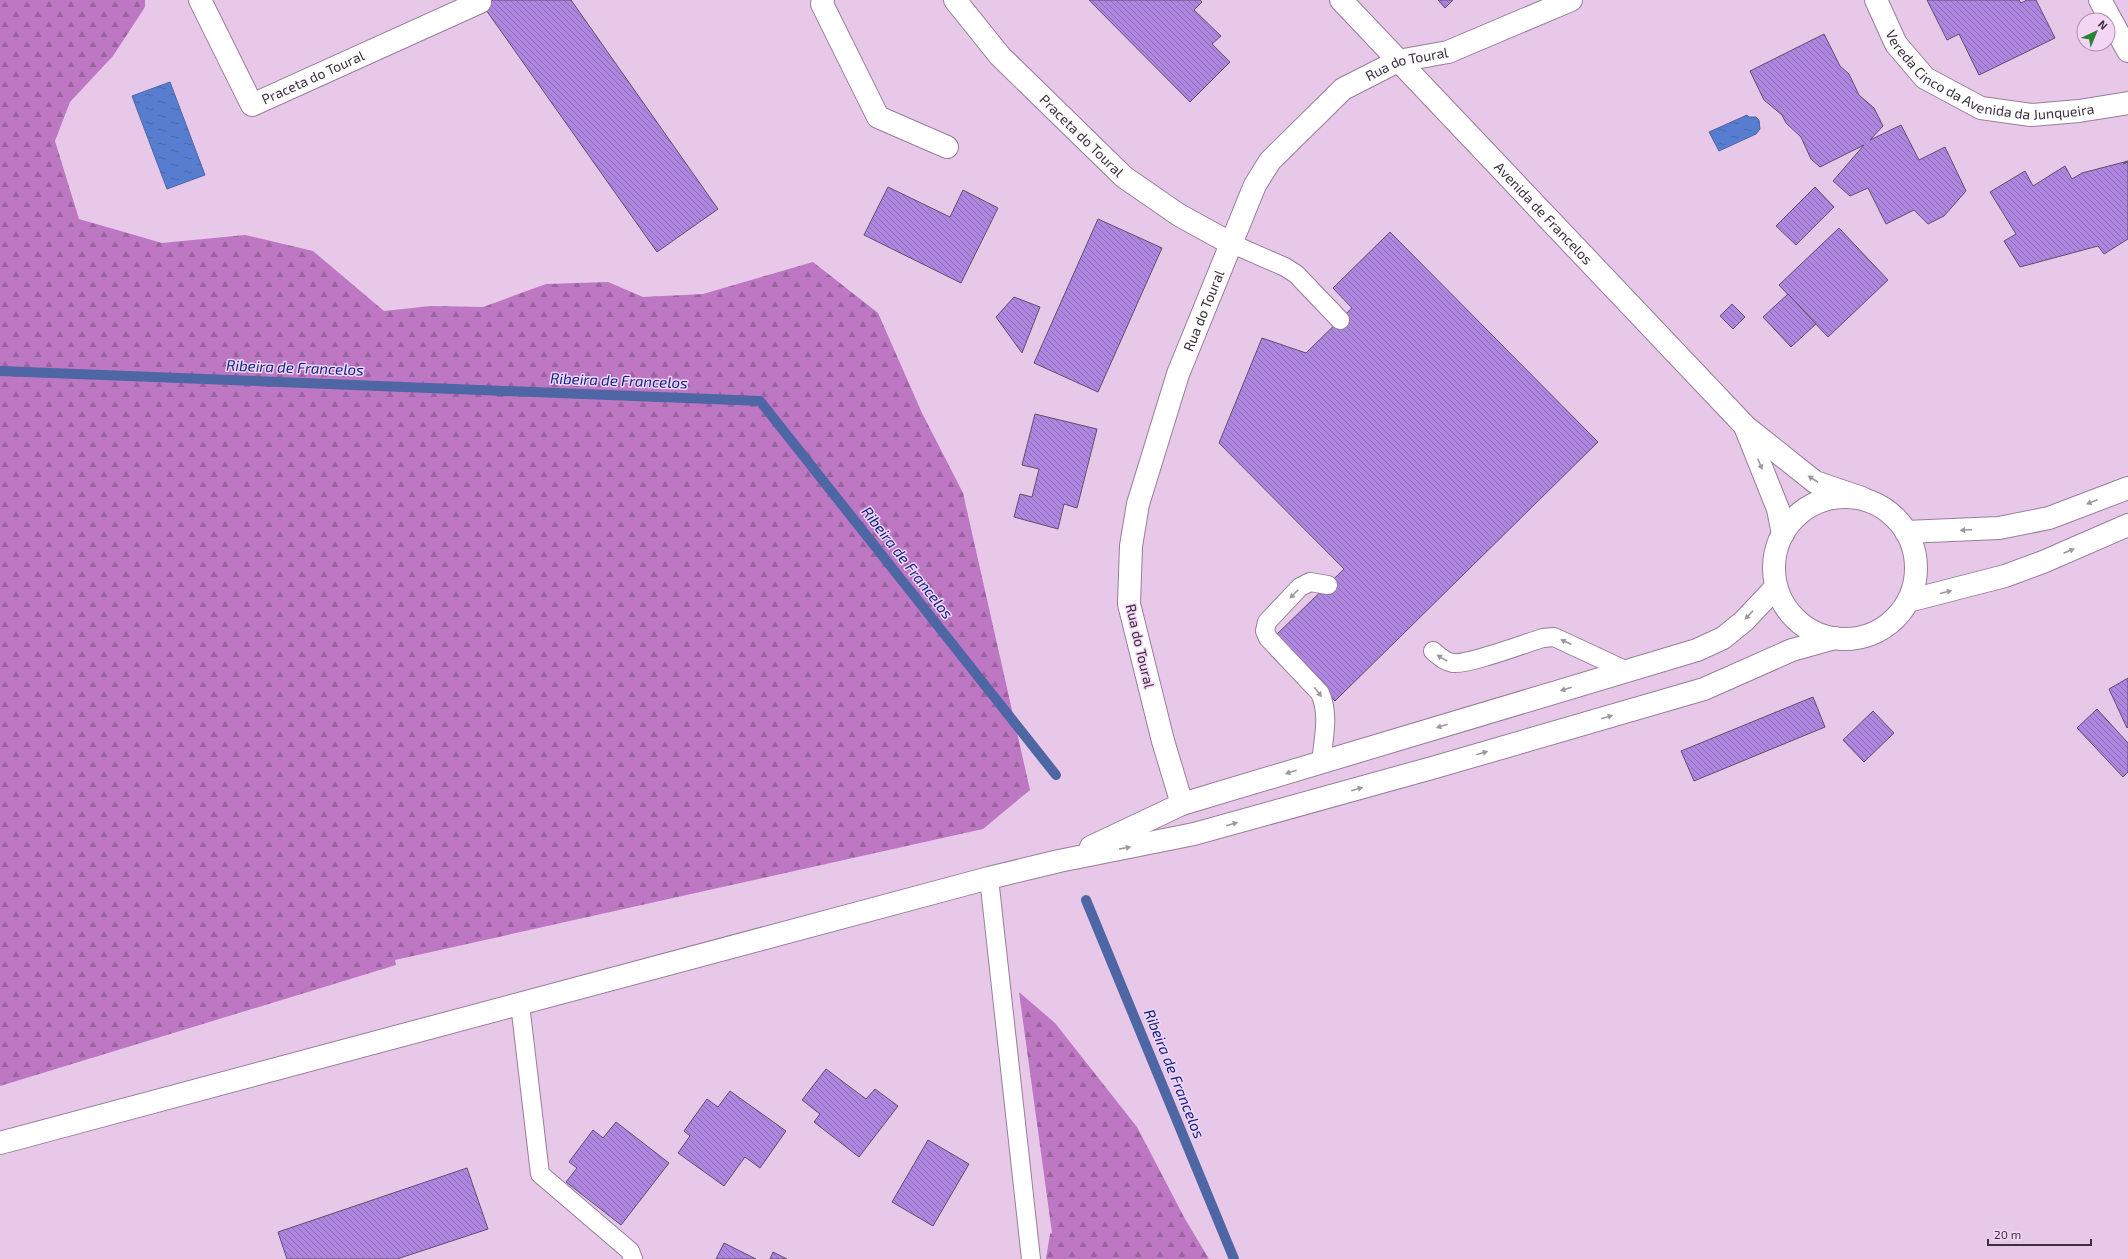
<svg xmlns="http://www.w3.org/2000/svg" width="2128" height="1259" font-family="'Exo 2',sans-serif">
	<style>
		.forest { fill: url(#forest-firs) }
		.water { fill: url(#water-ripples); stroke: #4f66a4 }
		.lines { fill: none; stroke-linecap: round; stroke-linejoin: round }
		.stream { stroke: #4f66a4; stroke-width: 10 }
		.building { fill: url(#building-back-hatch); stroke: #5e4f70 }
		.service-casing { stroke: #997d9b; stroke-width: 20 }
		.minor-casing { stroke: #997d9b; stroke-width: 24 }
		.secondary-casing { stroke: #997d9b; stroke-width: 24 }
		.service { stroke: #fff; stroke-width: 18 }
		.minor { stroke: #fff; stroke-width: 22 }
		.secondary { stroke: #fff; stroke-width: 22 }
		.oneway { fill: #9d989e }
		.labels { text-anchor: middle; stroke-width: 3; stroke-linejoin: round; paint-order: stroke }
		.street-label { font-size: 14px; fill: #3b303c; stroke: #f4d5f6 }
		.water-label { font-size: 15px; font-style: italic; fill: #052485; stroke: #f4d5f6 }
	</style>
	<defs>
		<pattern id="forest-firs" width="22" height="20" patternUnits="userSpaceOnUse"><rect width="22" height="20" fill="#bd77c3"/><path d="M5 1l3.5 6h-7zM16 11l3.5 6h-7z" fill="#9b62a0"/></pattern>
		<pattern id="water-ripples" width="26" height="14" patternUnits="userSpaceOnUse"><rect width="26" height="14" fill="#577dd0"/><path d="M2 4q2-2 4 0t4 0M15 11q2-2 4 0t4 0" fill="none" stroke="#4967aa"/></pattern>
		<pattern id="building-back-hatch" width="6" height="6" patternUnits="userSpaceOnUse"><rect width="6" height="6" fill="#ae86df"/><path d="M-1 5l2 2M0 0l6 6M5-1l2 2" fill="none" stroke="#8f6eb6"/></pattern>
	</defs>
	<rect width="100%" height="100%" fill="#e7c8e9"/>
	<g class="forest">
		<polygon points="0,0 145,0 145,7 113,56 70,102 55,141 79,219 162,243 245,235 313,251 384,311 431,306 483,307 546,284 608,282 643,297 703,294 813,262 878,313 922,413 963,493 1030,790 983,829 395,960 396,965 0,1086"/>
		<polygon points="1019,992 1055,1023 1137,1127 1185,1219 1209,1259 1046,1259 1050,1234 1052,1233"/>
	</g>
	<g class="water">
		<polygon points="170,82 205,175 167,189 132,96"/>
		<polygon points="1747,115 1749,117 1756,117 1759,120 1760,129 1756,134 1719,151 1709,132"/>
	</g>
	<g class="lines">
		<g class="stream">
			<polyline points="0,371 760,401 1056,775"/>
			<polyline points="1086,900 1234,1259"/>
		</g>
	</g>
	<g class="building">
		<polygon points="479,0 571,0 718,209 657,252"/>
		<polygon points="1089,0 1200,0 1202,2 1194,10 1221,36 1212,44 1230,62 1190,102"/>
		<polygon points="1438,0 1453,0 1445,8"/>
		<polygon points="1927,0 2019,0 2021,3 2027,0 2036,0 2055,38 1979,75 1959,34 1947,40"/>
		<polygon points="1824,34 1840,66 1849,74 1859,95 1874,108 1883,126 1870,140 1901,125 1919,160 1945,147 1966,191 1944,216 1928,224 1914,210 1886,224 1868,188 1850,196 1833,181 1864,145 1820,167 1811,159 1801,137 1786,123 1782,115 1764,100 1750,71"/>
		<polygon points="2128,161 2123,164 2128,162 2128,239 2104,254 2098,246 2020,267 2004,241 2016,234 1990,192 2025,171 2033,186 2065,166 2072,179 2082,173"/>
		<polygon points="888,187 950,217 963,190 998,208 961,283 864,235"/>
		<polygon points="1815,187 1834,207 1796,245 1776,226"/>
		<polygon points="1098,219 1162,248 1098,392 1034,363"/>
		<polygon points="1839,228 1888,280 1828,337 1779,285"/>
		<polygon points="1390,232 1598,442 1335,701 1273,638 1344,569 1219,443 1262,338 1306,353 1352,308 1333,288"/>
		<polygon points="1788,294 1816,324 1791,347 1763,317"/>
		<polygon points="1014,297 1040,307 1022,353 996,317"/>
		<polygon points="1732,304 1745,317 1733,329 1720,316"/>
		<polygon points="1035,414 1097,429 1077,508 1064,504 1058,529 1014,517 1020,494 1032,497 1039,469 1022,465"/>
		<polygon points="2128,678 2128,727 2127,728 2109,689"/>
		<polygon points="1813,697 1825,727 1694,781 1681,751"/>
		<polygon points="2097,709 2128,743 2128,772 2123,777 2077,728"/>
		<polygon points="1873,711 1894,733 1864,762 1843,740"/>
		<polygon points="826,1069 866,1099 875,1089 898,1106 859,1157 814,1122 820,1114 802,1100"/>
		<polygon points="730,1091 786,1131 760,1168 745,1157 724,1186 678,1153 690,1136 684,1131 707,1099 718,1107"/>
		<polygon points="616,1122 669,1163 621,1225 566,1182 577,1168 569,1162 593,1130 603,1138"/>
		<polygon points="928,1140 969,1164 933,1226 892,1202"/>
		<polygon points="467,1168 488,1229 397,1259 287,1259 278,1232"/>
		<polygon points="724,1243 756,1259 716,1259"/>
		<polygon points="773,1252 787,1259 770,1259"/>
	</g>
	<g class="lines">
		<defs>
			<g id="service">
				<polyline points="1230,243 1285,267 1296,274 1340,320"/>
				<path d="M1433 651C1439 656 1445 662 1453 663 1468 665 1526 643 1543 638L1554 637 1627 671"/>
				<path d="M1321 763C1323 740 1330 715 1320 693L1268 638 1265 631 1267 622 1300 587 1310 582 1328 585"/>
				<polyline points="989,878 1031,1259"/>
				<polyline points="520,1004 540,1174 630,1251 633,1259"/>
			</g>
			<g id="minor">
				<path id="s1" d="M200 0 252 105 480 2"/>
				<polyline points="823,0 822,4 878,117 947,147"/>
				<path id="s2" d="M955 0 1000 56 1124 177 1179 215 1230 243"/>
				<path id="s3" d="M1876 0 1896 44 1925 78 1981 108 2031 115 2079 111 2128 103"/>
				<polyline points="2100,0 2128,51"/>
				<path id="s4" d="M1182 804 1163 741 1129 604 1131 546 1138 504 1178 374 1255 185 1270 161 1343 89 1398 61 1448 52 1571 0"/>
			</g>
			<g id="secondary">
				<path id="s5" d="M1341 0 1746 427 1815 482 1862 498"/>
				<polyline points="1746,429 1778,509 1783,534"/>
				<circle cx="1845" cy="568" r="71"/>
				<polyline points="1906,532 1999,528 2049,518 2128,488"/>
				<polyline points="1908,601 2005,576 2043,562 2128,525"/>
				<polyline points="1091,847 1182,804 1697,650 1723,638 1744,621 1776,587"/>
				<polyline points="0,1143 989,878 1059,861 1194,834 1432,768 1704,689 1792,650 1835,638"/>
			</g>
		</defs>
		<use href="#service" class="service-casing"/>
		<use href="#minor" class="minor-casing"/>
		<use href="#secondary" class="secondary-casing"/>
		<use href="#service" class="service"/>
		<use href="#minor" class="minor"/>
		<use href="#secondary" class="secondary"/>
	</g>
	<defs><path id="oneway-solid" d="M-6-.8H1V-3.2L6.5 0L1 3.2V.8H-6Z"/></defs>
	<g class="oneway">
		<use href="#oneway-solid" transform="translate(1760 464) rotate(68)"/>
		<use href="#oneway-solid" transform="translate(1813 479) rotate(-147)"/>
		<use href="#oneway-solid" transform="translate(2092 502) rotate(159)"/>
		<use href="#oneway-solid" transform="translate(1966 530) rotate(178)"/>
		<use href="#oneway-solid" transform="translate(2069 551) rotate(-23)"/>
		<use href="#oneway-solid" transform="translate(1946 592) rotate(-14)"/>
		<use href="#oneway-solid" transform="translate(1294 594) rotate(134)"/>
		<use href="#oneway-solid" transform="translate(1749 615) rotate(133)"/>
		<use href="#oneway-solid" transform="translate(1566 642) rotate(-155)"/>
		<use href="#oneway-solid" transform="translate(1442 658) rotate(-148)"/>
		<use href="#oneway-solid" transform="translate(1566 689) rotate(163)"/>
		<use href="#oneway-solid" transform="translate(1318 692) rotate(53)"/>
		<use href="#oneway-solid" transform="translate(1607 717) rotate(-16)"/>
		<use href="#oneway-solid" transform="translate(1442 726) rotate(163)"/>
		<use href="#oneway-solid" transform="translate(1482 753) rotate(-16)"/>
		<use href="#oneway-solid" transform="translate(1291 772) rotate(163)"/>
		<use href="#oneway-solid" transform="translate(1357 789) rotate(-16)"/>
		<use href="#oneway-solid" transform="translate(1232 824) rotate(-16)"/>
		<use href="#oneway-solid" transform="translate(1125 848) rotate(-11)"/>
	</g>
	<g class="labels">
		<g class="street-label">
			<text dy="5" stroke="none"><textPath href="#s4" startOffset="848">Rua do Toural</textPath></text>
			<text dy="5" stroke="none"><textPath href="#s3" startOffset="152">Vereda Cinco da Avenida da Junqueira</textPath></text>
			<text dy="5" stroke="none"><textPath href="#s1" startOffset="184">Praceta do Toural</textPath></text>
			<text dy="5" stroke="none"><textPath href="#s2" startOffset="186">Praceta do Toural</textPath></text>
			<text dy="5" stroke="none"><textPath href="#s5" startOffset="294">Avenida de Francelos</textPath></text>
			<text dy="5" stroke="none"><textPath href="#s4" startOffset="512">Rua do Toural</textPath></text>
			<text transform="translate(1140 646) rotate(77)" y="5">Rua do Toural</text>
		</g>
		<g class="water-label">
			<text transform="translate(295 368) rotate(2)" y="5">Ribeira de Francelos</text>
			<text transform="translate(619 381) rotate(2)" y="5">Ribeira de Francelos</text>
			<text transform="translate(907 563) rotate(52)" y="5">Ribeira de Francelos</text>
			<text transform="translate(1174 1074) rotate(68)" y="5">Ribeira de Francelos</text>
		</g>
	</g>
	<g transform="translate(2096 32) rotate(44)"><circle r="19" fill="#f4d5f6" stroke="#aa93ac"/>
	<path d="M0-3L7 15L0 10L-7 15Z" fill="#2b8230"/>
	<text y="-6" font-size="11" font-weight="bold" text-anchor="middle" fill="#3b303c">N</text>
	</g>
	<path d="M1988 1239v6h103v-6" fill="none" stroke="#3b303c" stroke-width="2"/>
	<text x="1994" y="1239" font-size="12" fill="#3b303c" stroke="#f4d5f6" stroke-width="3" paint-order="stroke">20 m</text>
</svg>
